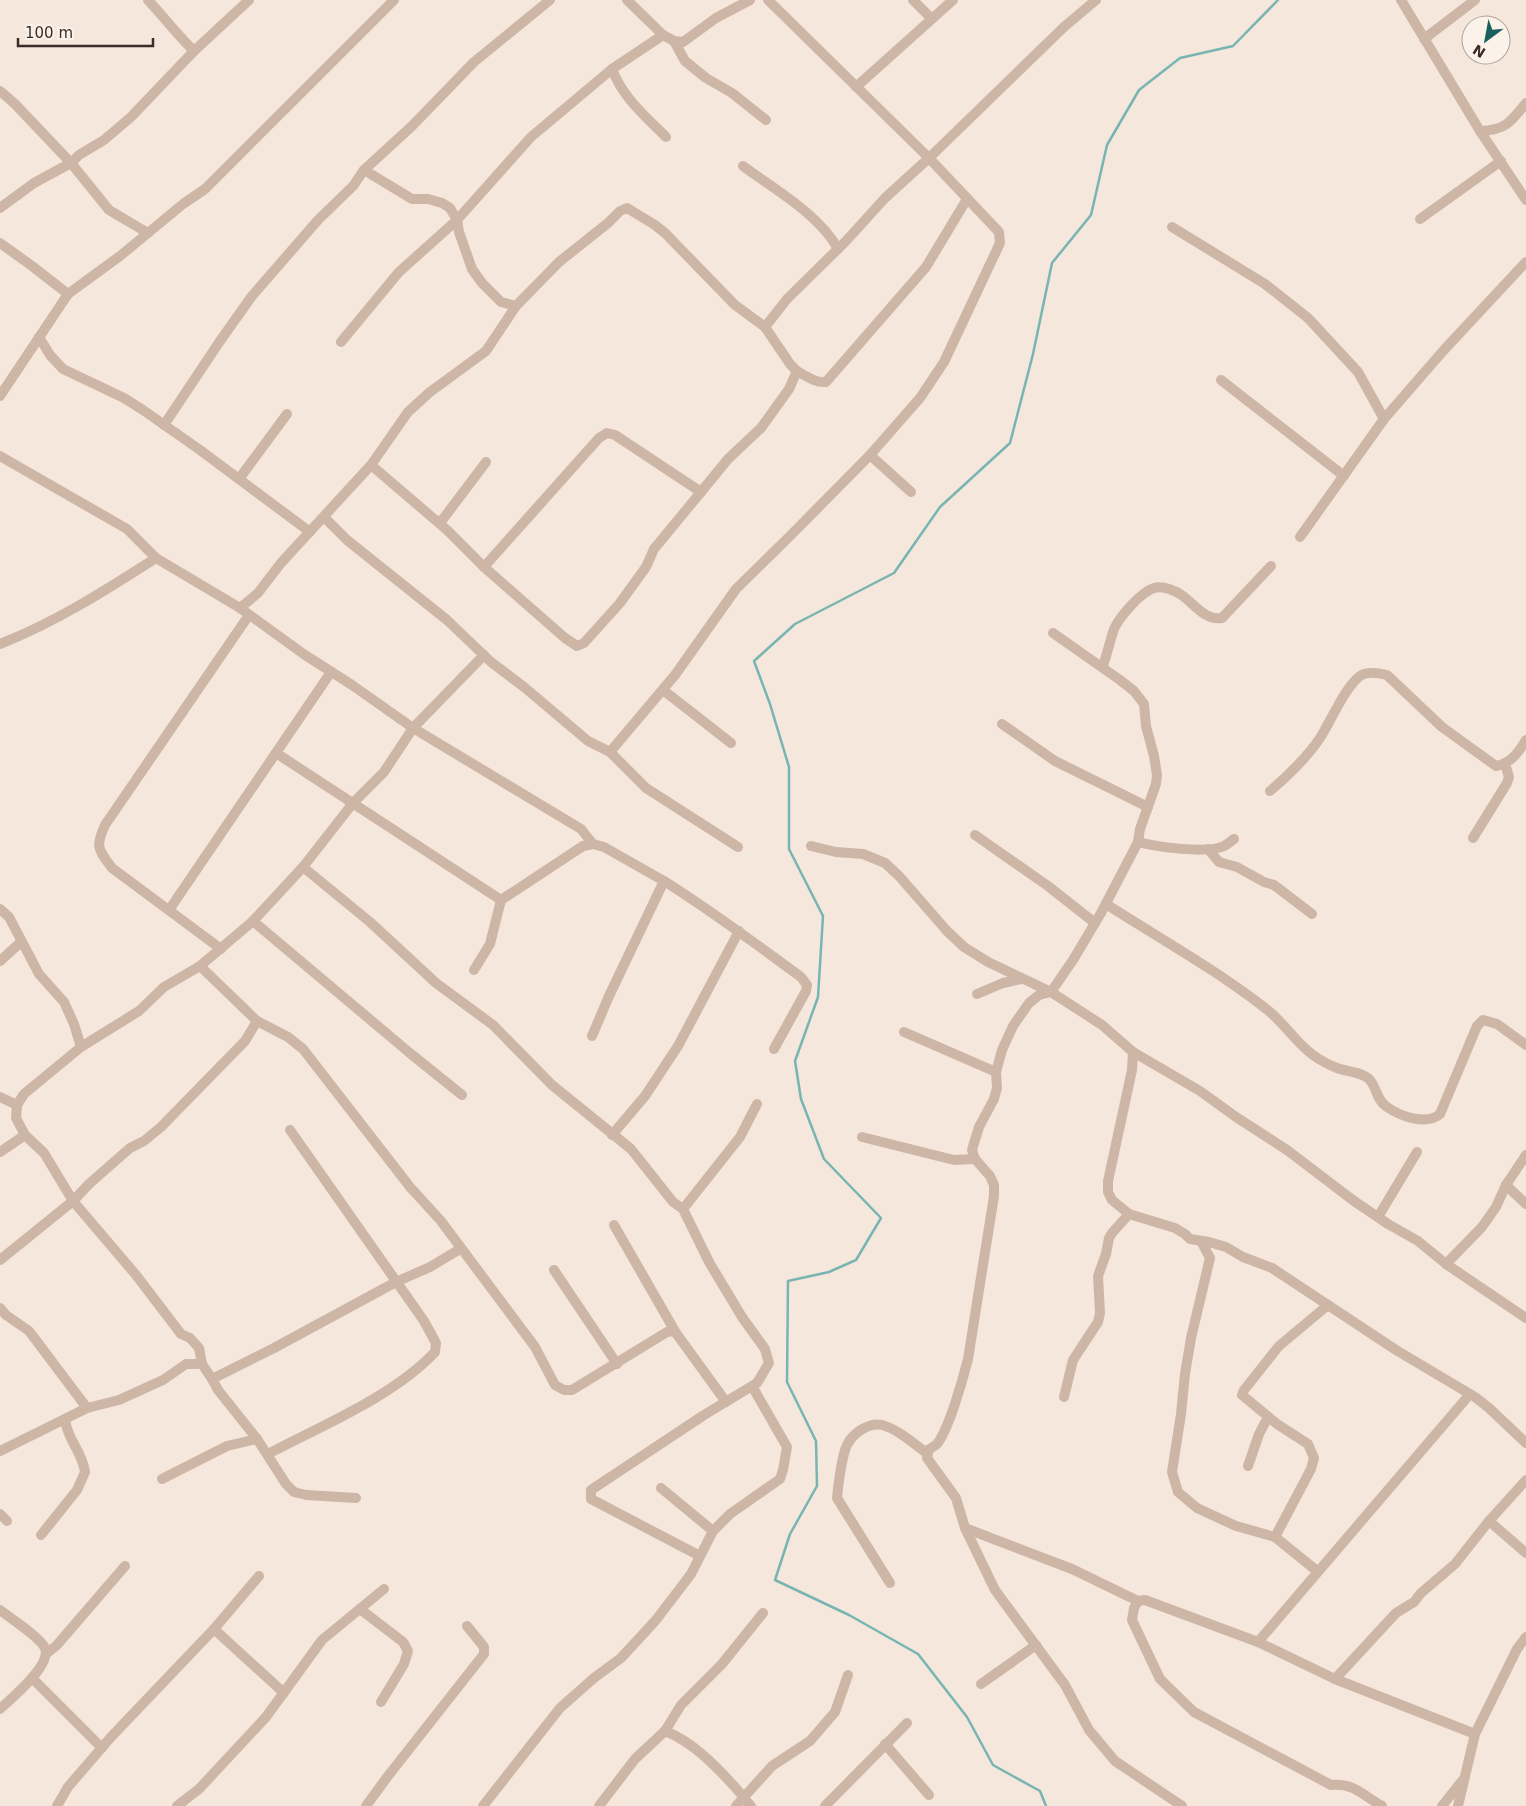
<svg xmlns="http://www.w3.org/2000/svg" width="1526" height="1806" font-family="'DejaVu Sans',sans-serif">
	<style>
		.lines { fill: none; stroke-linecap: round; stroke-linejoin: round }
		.stream { stroke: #78b5b2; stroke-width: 2.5 }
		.street { stroke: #ceb6a7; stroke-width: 10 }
	</style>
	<rect width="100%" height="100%" fill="#f5e7dc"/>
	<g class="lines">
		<polyline class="stream" points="1046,1806 1040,1791 993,1765 967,1717 918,1654 849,1615 775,1580 790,1534 817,1486 816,1441 787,1382 788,1281 829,1272 856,1260 881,1218 824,1159 801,1099 795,1061 818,997 823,916 789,849 789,767 770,704 754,661 795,624 894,573 940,507 1010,443 1033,354 1052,263 1091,215 1107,145 1139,90 1180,58 1233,46 1278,0"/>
		<g class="street">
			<path d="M148 0C164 17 177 35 194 51"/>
			<polyline points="627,0 663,35"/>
			<polyline points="913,0 931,18"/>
			<polyline points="1401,0 1480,131 1526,200"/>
			<polyline points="1424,39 1475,0"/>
			<polyline points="674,41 685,61 706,78 732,93 766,120"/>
			<path d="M612 69C623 98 645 116 666 137"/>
			<polyline points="856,87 953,0"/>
			<polyline points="0,91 15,104 71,163 109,210 148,233"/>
			<path d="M1480 131C1506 130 1511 122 1526 103"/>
			<path d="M743 166C774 189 820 215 838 249"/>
			<polyline points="364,170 412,126 474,62 550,0"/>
			<polyline points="0,208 34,183 71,163 79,155 104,140 131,117 194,51 249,0"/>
			<polyline points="1420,219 1501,161"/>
			<polyline points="1172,227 1265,284 1308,318 1358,372 1384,419"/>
			<polyline points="0,243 32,266 68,294"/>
			<polyline points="765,327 787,299 846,241 885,198 929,158 1064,27 1096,0"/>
			<polyline points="39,337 50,355 63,369 124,398 143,410 200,450 310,532"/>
			<polyline points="341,342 399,272 457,220 531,137 612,69 663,35 674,41 683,42 716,18 750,0"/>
			<path d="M797 371C806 376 815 383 826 382L926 267 967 199"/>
			<polyline points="1221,380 1344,476"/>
			<polyline points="0,396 68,294 120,256 183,204 205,189 394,0"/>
			<polyline points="164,425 220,341 252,296 318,220 353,186 364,170 412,199 428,199 442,203 450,208 457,220 459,232 472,269 482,283 501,302 516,306"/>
			<polyline points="870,455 911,492"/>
			<polyline points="0,456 127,529 156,558 240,608 305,655 352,685 413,728 581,829 593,844"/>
			<polyline points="239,479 287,414"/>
			<polyline points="324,517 347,540 447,620 491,662 524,687 588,741 610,752 646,788 738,847"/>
			<polyline points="440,523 486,462"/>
			<polyline points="1300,537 1384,419 1443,351 1526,262"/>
			<polyline points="484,567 599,438 607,433 615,435 701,492"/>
			<polyline points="240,608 258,593 281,563 371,465 408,412 430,392 486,351 516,306 559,262 608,223 620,211 627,208 655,225 665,233 735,305 765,327 790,364 797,371 789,389 761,428 728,459 701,492 654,549 646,567 620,603 584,643 577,646 565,638 484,567 447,530 371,465"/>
			<path d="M1053 633 1120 680 1134 691 1144 704 1146 726 1154 756 1157 775 1156 784 1140 829 1138 842 1101 913 1073 960 1051 992 1039 995 1029 1003 1013 1026 1002 1050 996 1072 997 1088 994 1099 979 1127 972 1150 975 1159 990 1176 994 1185V1196L968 1359C963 1379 949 1429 937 1444 935 1446 931 1448 928 1450L927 1458 956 1498 965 1528 995 1590 1065 1685 1089 1730 1115 1761 1182 1806"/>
			<path d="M0 644C56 622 106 590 156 558"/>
			<path d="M1103 666C1107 654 1110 641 1114 629 1120 616 1141 592 1154 588 1163 585 1176 591 1183 596 1195 605 1206 621 1222 618L1271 566"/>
			<polyline points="663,690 731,743"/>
			<polyline points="1002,724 1055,761 1148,807"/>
			<polyline points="610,752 675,675 736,589 792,534 870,455 920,398 944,362 1000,243 999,232 929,158 768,0"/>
			<polyline points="276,753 501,900"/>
			<path d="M1270 791C1287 777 1308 756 1320 738 1331 721 1345 687 1360 676 1367 671 1379 673 1387 675L1442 727 1496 766C1511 763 1518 753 1526 740"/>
			<polyline points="975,835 1048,886 1095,923"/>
			<polyline points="1473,838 1507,783 1509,777 1505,764"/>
			<path d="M1138 842C1157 847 1207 854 1224 846 1228 844 1231 841 1234 839"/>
			<polyline points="811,846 836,852 863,854 885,863 899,876 947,931 964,947 988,962 1051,992 1102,1025 1133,1052 1200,1091 1236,1117 1287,1150 1354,1201 1388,1224 1418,1241 1446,1264 1526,1318"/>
			<polyline points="1208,849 1219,862 1237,867 1264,882 1274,885 1312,914"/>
			<polyline points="303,867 370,922 436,983 493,1025 552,1085 631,1149 673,1202 683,1209 709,1262 742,1317 765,1349 769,1363 757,1383 704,1415 591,1490 591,1499 700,1556"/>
			<path d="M664 881C712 911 756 944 801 977L807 985 806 991 774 1049"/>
			<path d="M1106 904C1159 938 1215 969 1265 1008 1283 1021 1295 1042 1313 1055 1320 1060 1329 1065 1337 1068 1347 1072 1360 1071 1369 1079 1377 1087 1376 1100 1387 1107 1400 1116 1426 1126 1440 1114L1477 1026 1483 1020 1497 1024 1526 1045"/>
			<polyline points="0,909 9,917 39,974 64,1002 74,1024 81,1047"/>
			<polyline points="169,910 331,672"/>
			<polyline points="253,921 411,1054 462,1095"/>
			<path d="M221 949 112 868C98 849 95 847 105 825L249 615"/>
			<polyline points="0,961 21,942"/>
			<polyline points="200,966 257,1021 288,1037 303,1049 410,1187 441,1221 535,1347 555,1385 564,1390 572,1390 667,1332 672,1331 676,1333 726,1402"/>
			<polyline points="474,970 490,944 501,900 583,846 593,844 604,847 664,881 609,996 592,1036"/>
			<polyline points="977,994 1003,983 1021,979"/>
			<polyline points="904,1032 996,1072"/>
			<polyline points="1133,1052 1132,1070 1108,1181 1108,1192 1112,1200 1129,1214 1175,1228 1185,1234 1190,1239 1209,1242 1226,1247 1243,1257 1272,1268 1396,1350 1475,1397 1489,1408 1526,1443"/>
			<polyline points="0,1097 17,1105"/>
			<polyline points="612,1135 645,1096 678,1046 739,931"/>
			<polyline points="862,1137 954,1160 975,1159"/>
			<polyline points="0,1152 25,1135"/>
			<polyline points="1506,1185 1526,1204"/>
			<polyline points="683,1209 740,1137 757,1104"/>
			<polyline points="1378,1217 1417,1152"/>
			<polyline points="614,1225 676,1333"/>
			<polyline points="1201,1241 1210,1258 1191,1338 1185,1374 1181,1414 1172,1472 1178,1492 1197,1508 1236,1526 1275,1537 1317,1571"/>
			<polyline points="0,1260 73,1201 89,1184 130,1148 144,1141 161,1127 245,1041 257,1021"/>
			<polyline points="1446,1264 1482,1227 1496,1207 1506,1185 1526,1155"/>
			<polyline points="554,1270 617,1364"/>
			<polyline points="0,1308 6,1315 29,1331 87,1408"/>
			<polyline points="212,1379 274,1348 396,1282 430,1267 460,1249"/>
			<polyline points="1064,1397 1073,1360 1098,1322 1100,1313 1098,1276 1106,1254 1109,1238 1112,1233 1129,1214"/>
			<polyline points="0,1451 87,1408 119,1400 163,1380 186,1364 202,1364"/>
			<path d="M268 1454C321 1426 394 1396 435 1352L436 1343 424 1321 290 1130"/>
			<polyline points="1248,1466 1259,1434 1268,1417"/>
			<polyline points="162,1479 227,1446 257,1439"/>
			<polyline points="661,1488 713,1531"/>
			<polyline points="356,1498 306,1495 294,1492 286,1484 257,1439 218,1390 212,1379 202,1364 199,1348 190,1338 181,1334 136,1275 73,1201 44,1153 25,1135 16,1118 17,1105 24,1094 81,1047 139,1011 164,987 200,966 253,921 303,867 353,803 384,772 413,728 484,655"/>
			<polyline points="0,1514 7,1521"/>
			<polyline points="1489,1521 1526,1553"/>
			<polyline points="965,1528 1072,1569 1138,1601"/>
			<path d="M41 1535 77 1490 85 1472C82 1451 68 1441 65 1420"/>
			<polyline points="1275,1537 1311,1469 1314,1458 1308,1444 1277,1424 1242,1395 1244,1390 1279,1346 1328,1305"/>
			<path d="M890 1583 837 1498C838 1486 842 1455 847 1445 853 1433 869 1422 882 1425 898 1429 914 1444 928 1454"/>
			<polyline points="360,1609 403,1642 408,1651 404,1664 381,1702"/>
			<path d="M0 1610C10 1618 40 1637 45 1648 52 1665 11 1699 0 1709"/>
			<polyline points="214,1629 284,1693"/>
			<polyline points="1258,1642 1470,1394"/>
			<polyline points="46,1654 57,1645 125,1566"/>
			<polyline points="32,1678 102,1748"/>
			<polyline points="1335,1679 1396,1613 1414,1602 1421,1593 1455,1564 1489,1521 1526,1480"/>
			<polyline points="981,1684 1036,1645"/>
			<polyline points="665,1731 681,1705 722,1664 763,1613"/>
			<polyline points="885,1744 929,1795"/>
			<polyline points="57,1806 68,1787 111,1737 214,1629 259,1576"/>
			<polyline points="177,1806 199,1789 266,1717 322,1640 384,1589"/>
			<polyline points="366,1806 388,1776 484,1654 484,1647 467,1626"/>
			<polyline points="483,1806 560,1708 594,1678 621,1658 656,1620 691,1574 713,1531 730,1514 780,1479 783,1470 787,1447 752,1386"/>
			<path d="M599 1806 635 1759 665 1731C691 1741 714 1764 733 1785 740 1792 744 1799 751 1806"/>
			<polyline points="736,1806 772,1766 810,1741 835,1712 848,1675"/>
			<polyline points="825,1806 907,1723"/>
			<path d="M1382 1806C1362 1795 1355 1783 1331 1785L1194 1712 1160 1679 1132 1620 1134 1608 1138 1601 1145 1600 1258 1642 1335 1679 1475 1734"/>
			<polyline points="1442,1806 1462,1781"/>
			<polyline points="1458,1806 1475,1734 1517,1649 1526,1637"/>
		</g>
	</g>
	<g transform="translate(1486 40) rotate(212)"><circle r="24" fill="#fbf2e9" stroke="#aea39c"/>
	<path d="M0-4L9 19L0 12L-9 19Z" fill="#19605f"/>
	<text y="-8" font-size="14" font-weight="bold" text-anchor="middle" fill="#3a2c28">N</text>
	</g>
	<path d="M18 38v8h135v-8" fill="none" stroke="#3a2c28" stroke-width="2.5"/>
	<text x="25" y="38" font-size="15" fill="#3a2c28" stroke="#fbf2e9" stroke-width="4" paint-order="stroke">100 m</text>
</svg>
